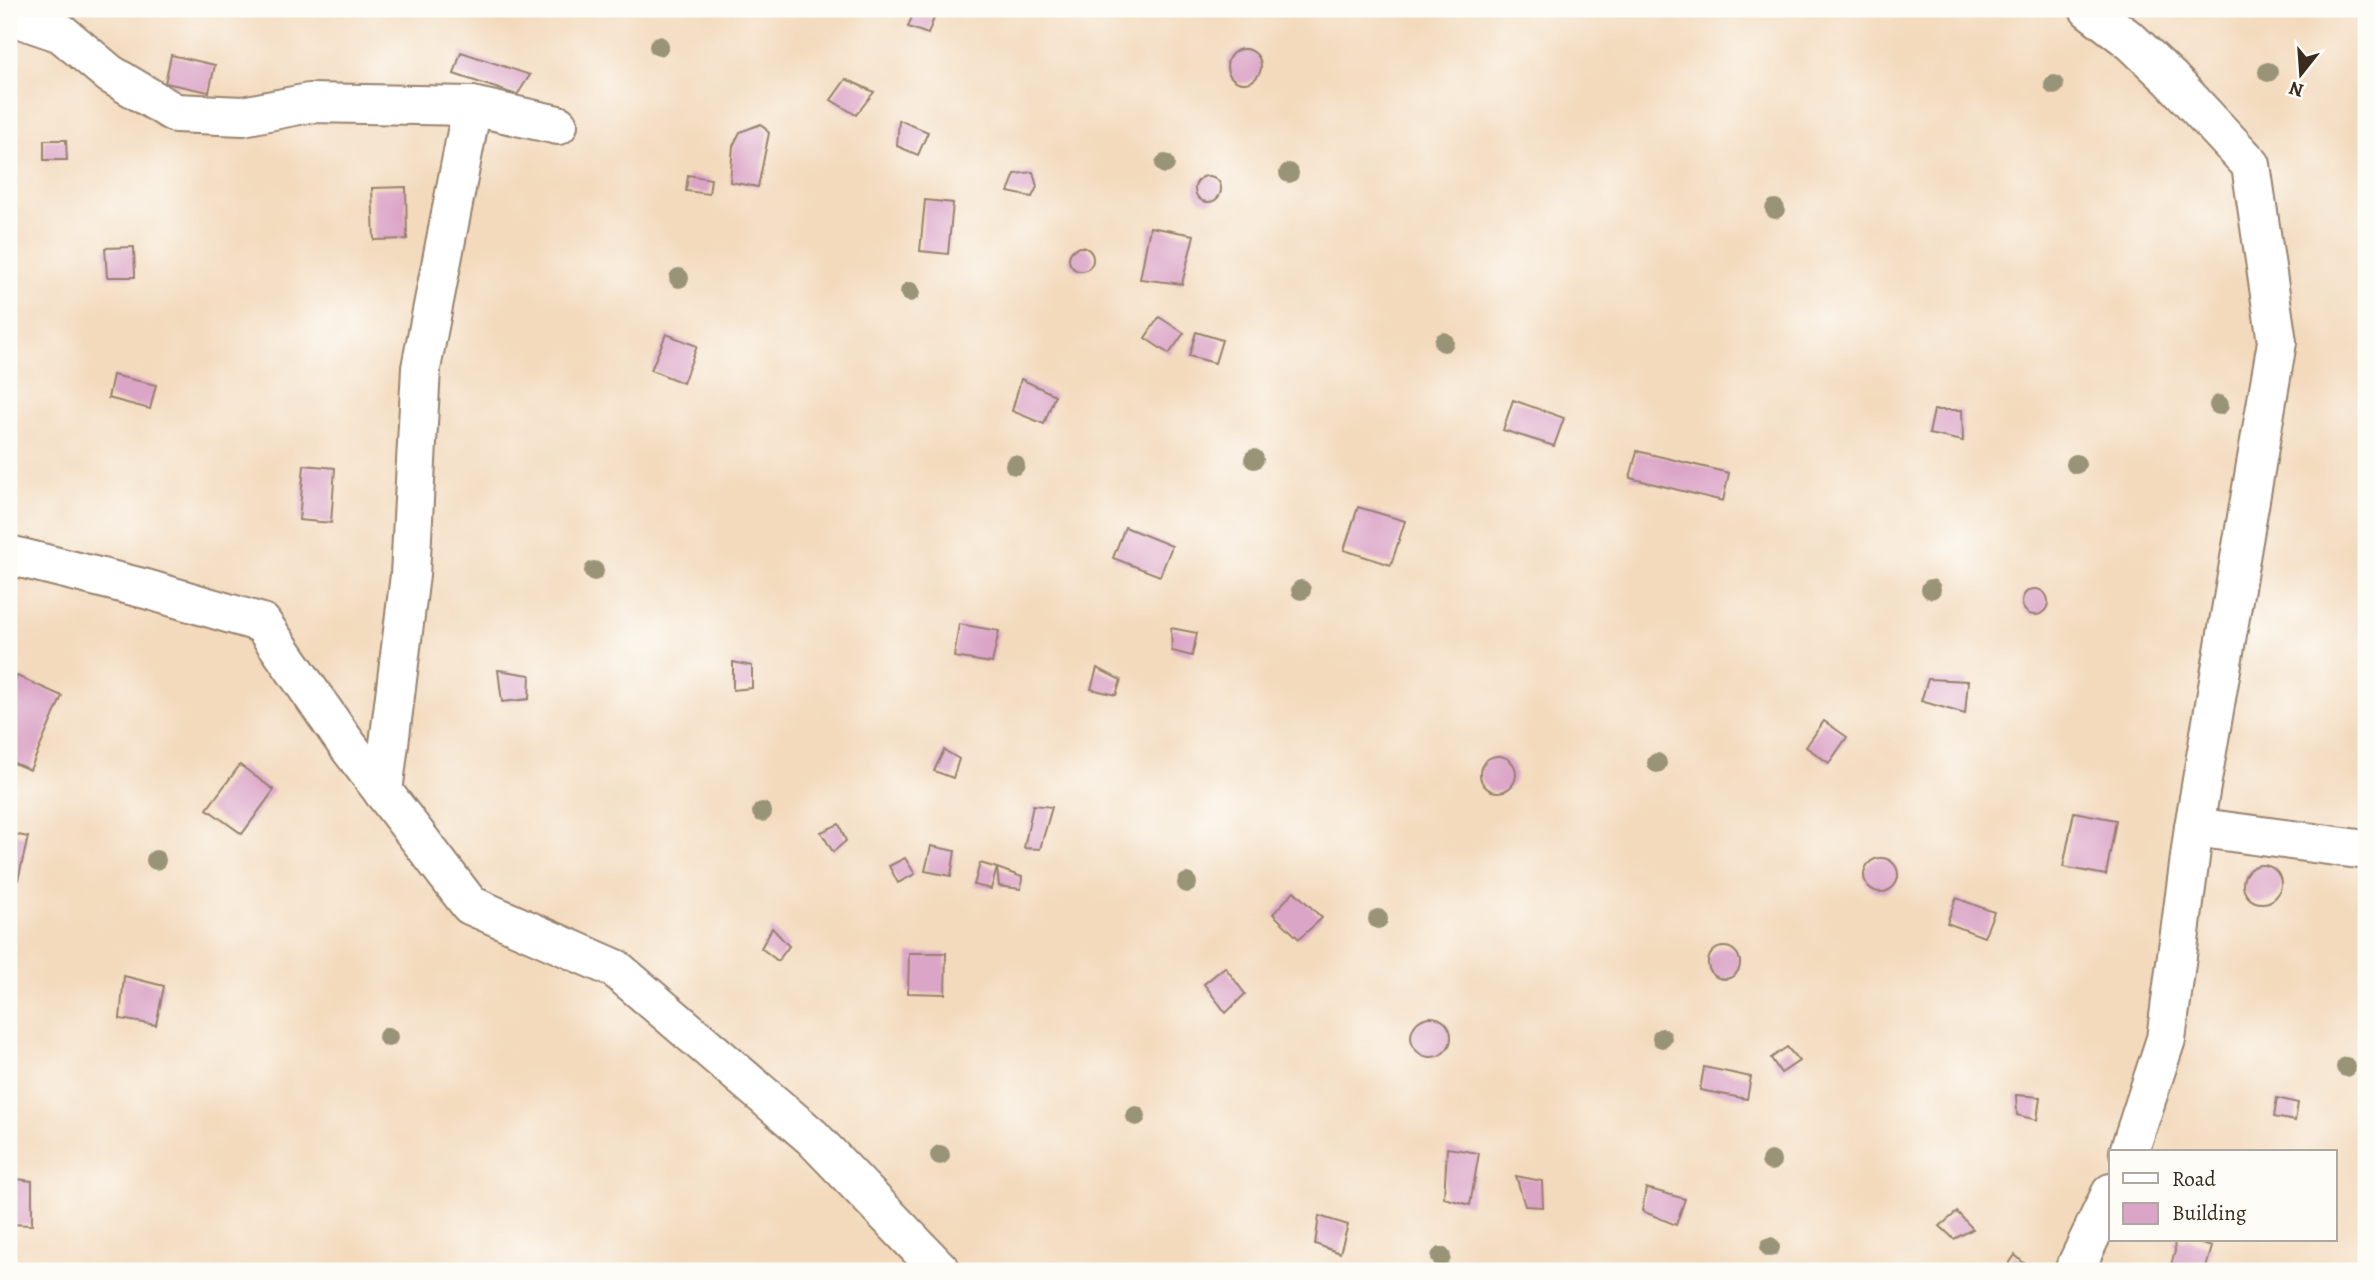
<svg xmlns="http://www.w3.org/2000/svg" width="2375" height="1280" font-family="Alegreya,serif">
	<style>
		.building { fill: #dba5c7 }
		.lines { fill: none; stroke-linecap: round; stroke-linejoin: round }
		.street-casing { stroke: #97826e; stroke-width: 42 }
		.street { stroke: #fff; stroke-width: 38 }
		.tree { fill: #999478 }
	</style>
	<rect width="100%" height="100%" fill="#fdfcf7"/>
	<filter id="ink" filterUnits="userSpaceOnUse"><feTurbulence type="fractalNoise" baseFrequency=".0143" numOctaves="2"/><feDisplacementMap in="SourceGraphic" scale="14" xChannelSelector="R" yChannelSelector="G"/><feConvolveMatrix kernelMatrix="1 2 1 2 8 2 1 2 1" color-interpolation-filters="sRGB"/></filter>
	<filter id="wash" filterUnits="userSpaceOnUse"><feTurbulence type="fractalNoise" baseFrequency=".00686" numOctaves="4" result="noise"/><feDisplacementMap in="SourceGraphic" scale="28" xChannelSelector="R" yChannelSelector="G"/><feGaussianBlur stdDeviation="1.57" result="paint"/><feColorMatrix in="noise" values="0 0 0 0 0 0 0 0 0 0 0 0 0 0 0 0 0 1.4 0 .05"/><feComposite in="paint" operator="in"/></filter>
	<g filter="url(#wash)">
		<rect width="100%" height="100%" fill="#f3dabd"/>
		<g id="blocks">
			<g class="building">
				<polygon points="915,9 934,18 928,34 908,27"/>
				<circle cx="1244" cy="66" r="17"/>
				<polygon points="461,52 530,75 517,95 454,74"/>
				<polygon points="171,55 215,65 209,92 165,83"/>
				<polygon points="846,79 874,92 856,115 831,100"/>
				<polygon points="899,120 928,132 918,155 897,146"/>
				<polygon points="761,124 769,133 758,187 730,182 733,146 740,132"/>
				<polygon points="44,140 66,140 67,160 44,160"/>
				<polygon points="1033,172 1037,187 1032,197 1008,192 1015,174"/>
				<polygon points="688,175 711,179 709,194 686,191"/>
				<circle cx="1208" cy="189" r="13"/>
				<polygon points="406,187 407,239 374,240 372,188"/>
				<polygon points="925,200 953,203 948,254 920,251"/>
				<polygon points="1150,227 1194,235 1182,284 1140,279"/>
				<circle cx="1081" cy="259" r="12"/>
				<polygon points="134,247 135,277 107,277 105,248"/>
				<polygon points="1159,317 1184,333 1169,354 1145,338"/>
				<polygon points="1196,332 1222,340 1215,363 1189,356"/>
				<polygon points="666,334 697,346 683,383 651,370"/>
				<polygon points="113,375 156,385 150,409 108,398"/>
				<polygon points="1021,379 1055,395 1044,424 1012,411"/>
				<polygon points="1513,400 1564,418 1554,446 1503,430"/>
				<polygon points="1934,410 1962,410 1963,441 1929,434"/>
				<polygon points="1637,451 1729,473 1723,501 1630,478"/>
				<polygon points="304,465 335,468 331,523 299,520"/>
				<polygon points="1358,507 1405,521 1391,565 1344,550"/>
				<polygon points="1125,527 1172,546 1160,576 1113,558"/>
				<circle cx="2035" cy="602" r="13"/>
				<polygon points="959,624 999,631 992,663 954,657"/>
				<polygon points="1171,628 1197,633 1192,656 1172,651"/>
				<polygon points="733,662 752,666 752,688 733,690"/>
				<polygon points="1097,668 1121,680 1116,695 1091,689"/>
				<polygon points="498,670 530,675 529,699 502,702"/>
				<polygon points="17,676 62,696 30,770 9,761 9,695"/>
				<polygon points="1928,679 1968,681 1965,714 1921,701"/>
				<polygon points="1824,721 1847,737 1829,763 1806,747"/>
				<polygon points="944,750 959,759 953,778 934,771"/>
				<circle cx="1498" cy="774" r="18"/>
				<polygon points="240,765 274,790 242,834 207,809"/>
				<polygon points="1033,805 1052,807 1040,849 1024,848"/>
				<polygon points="2074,812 2116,820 2106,875 2063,867"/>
				<polygon points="839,824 846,841 833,852 821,832"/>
				<polygon points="9,833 28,837 18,880 9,878"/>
				<polygon points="931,846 955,851 951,876 925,871"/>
				<circle cx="1881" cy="875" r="17"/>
				<polygon points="905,858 915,874 898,883 889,866"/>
				<polygon points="980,863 997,868 1022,877 1021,889 999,886 997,868 991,889 974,885"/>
				<circle cx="2262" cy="884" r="19"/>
				<polygon points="1294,891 1322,918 1299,939 1273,914"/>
				<polygon points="1956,898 1994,912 1984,937 1947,923"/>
				<polygon points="772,928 789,946 778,961 761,948"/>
				<circle cx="1724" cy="963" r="16"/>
				<polygon points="909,953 946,953 945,994 908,993"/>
				<polygon points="1225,967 1245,994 1226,1013 1204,984"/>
				<polygon points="124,976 164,986 156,1025 120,1019"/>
				<circle cx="1431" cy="1037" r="20"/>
				<polygon points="1787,1047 1799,1061 1781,1073 1771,1058"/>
				<polygon points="1704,1067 1751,1077 1747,1099 1700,1090"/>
				<polygon points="2016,1095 2040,1097 2037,1120 2017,1115"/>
				<polygon points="2277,1098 2298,1103 2295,1121 2274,1117"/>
				<polygon points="1447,1148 1479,1153 1470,1205 1444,1198"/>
				<polygon points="1516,1176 1542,1181 1543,1207 1525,1206"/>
				<polygon points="9,1178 32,1181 32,1225 9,1224"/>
				<polygon points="1646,1188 1685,1199 1676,1225 1642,1211"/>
				<polygon points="1957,1212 1973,1229 1954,1239 1940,1226"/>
				<polygon points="1319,1216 1348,1225 1340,1253 1315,1244"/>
				<polygon points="2174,1240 2188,1240 2212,1247 2205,1271 2178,1271 2170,1269 2175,1251"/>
				<polygon points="2015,1255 2029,1268 2027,1271 2004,1271"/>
			</g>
		</g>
	</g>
	<g filter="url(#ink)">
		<use href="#blocks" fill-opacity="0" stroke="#97826e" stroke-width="2"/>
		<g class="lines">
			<defs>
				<g id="street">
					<polyline points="2089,9 2132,42 2171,79 2251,165 2277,342 2194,827 2166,1039 2129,1152"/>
					<polyline points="9,15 61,33 110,74 175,113 243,116 309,103 472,106 558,125"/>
					<polyline points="9,555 146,589 262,623 345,742 470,905 616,969 812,1137 941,1271"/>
					<polyline points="383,792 410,575 421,368 472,106"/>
					<polyline points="2194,827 2366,850"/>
					<polyline points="2074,1271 2111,1193"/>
				</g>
			</defs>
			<use href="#street" class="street-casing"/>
			<use href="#street" class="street"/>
		</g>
		<g class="tree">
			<circle cx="659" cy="46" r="10"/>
			<circle cx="2268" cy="72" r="10"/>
			<circle cx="2054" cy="85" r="10"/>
			<circle cx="1165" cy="164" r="10"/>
			<circle cx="1289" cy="173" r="10"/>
			<circle cx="1775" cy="209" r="10"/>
			<circle cx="679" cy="278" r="10"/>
			<circle cx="910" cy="292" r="10"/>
			<circle cx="1444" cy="342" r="10"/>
			<circle cx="2219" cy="405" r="10"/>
			<circle cx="1254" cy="459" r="10"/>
			<circle cx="2076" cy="464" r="10"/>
			<circle cx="1015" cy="465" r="10"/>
			<circle cx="594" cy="571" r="10"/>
			<circle cx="1931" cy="589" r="10"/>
			<circle cx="1301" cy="590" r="10"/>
			<circle cx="1657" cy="763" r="10"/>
			<circle cx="762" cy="812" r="10"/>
			<circle cx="156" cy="860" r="10"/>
			<circle cx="1187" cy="883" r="10"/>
			<circle cx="1378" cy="919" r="10"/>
			<circle cx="388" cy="1037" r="10"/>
			<circle cx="1662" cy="1038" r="10"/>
			<circle cx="2346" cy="1067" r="10"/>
			<circle cx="1136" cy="1116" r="10"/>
			<circle cx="940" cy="1155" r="10"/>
			<circle cx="1771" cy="1161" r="10"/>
			<circle cx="1770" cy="1247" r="10"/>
			<circle cx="1441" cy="1257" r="10"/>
		</g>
	</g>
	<rect width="2375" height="1280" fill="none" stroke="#fdfcf7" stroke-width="35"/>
	<rect x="2109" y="1150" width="228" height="91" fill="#fdfcf7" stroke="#afa8a0" stroke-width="2"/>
	<rect x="2123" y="1173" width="35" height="10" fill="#ffffff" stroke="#afa8a0" stroke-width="2"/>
	<text x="2172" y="1186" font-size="21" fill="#3b2a1e">Road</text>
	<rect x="2123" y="1203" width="35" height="21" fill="#dba5c7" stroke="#afa8a0" stroke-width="2"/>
	<text x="2172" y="1220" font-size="21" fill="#3b2a1e">Building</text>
	<g transform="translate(2301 74) rotate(197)" stroke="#fdfcf7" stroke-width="5" paint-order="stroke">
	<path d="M0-5L12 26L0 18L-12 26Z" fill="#3b2a1e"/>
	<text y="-10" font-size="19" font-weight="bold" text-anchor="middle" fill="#3b2a1e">N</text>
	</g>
</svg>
